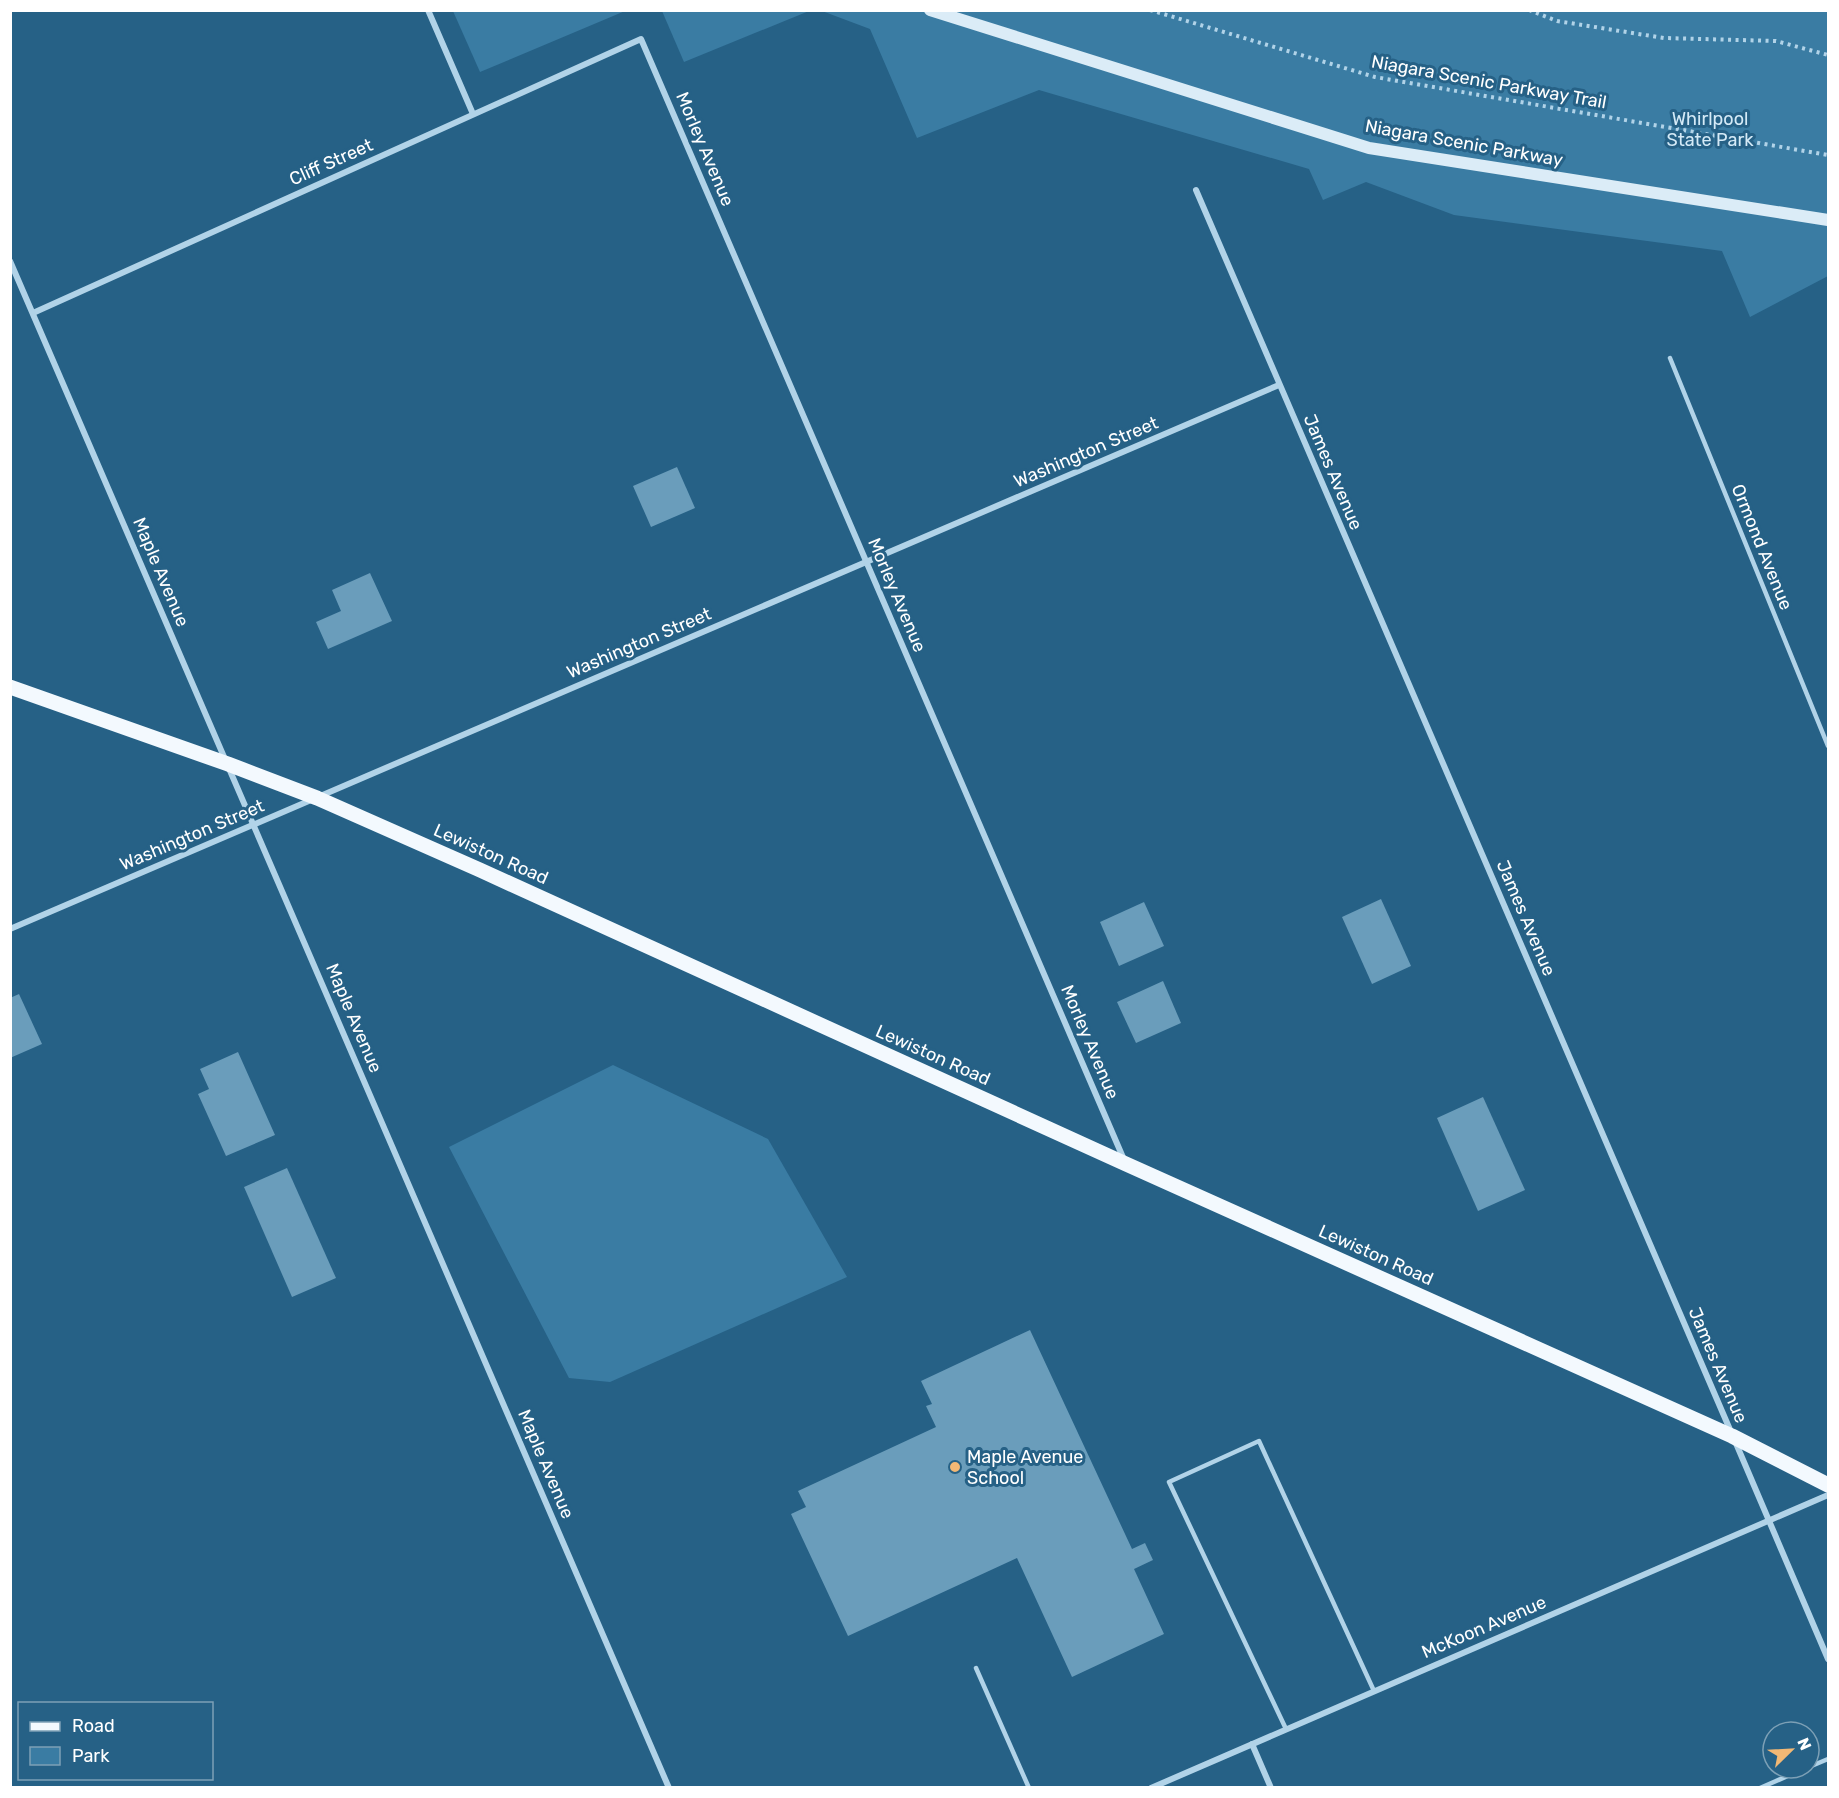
<svg xmlns="http://www.w3.org/2000/svg" width="1839" height="1798" font-family="Rubik,sans-serif">
	<style>
		.green { fill: #3a7ca3 }
		.building { fill: #6a9dbb }
		.lines { fill: none; stroke-linecap: round; stroke-linejoin: round }
		.path { stroke: #b1d3e8; stroke-width: 4; stroke-dasharray: 3 4.5; stroke-linecap: butt }
		.service { stroke: #b1d3e8; stroke-width: 4.5 }
		.minor { stroke: #b1d3e8; stroke-width: 6 }
		.secondary { stroke: #dbecf7; stroke-width: 12 }
		.primary { stroke: #f3f9fe; stroke-width: 15 }
		.poi-dot { fill: #f2b875; stroke: #266186; stroke-width: 2 }
		.labels { text-anchor: middle; stroke-width: 6; stroke-linejoin: round; paint-order: stroke }
		.street-label { font-size: 18px; fill: #fff; stroke: #266186 }
		.park-label { font-size: 18px; fill: #d4eaf7; stroke: #266186 }
		.poi-label { font-size: 18px; fill: #fff; stroke: #266186; text-anchor: start }
	</style>
	<rect width="100%" height="100%" fill="#266186"/>
	<g class="green">
		<polygon points="453,11 625,11 480,72"/>
		<polygon points="662,11 809,11 684,62"/>
		<polygon points="822,11 1828,11 1828,276 1750,317 1722,251 1454,215 1366,182 1323,200 1309,169 1039,90 917,138 870,29"/>
		<polygon points="613,1065 768,1139 847,1277 610,1382 569,1378 449,1147"/>
	</g>
	<g class="building">
		<polygon points="677,467 695,508 651,527 633,486"/>
		<polygon points="370,573 392,621 328,649 316,622 341,611 332,590"/>
		<polygon points="1381,899 1411,966 1372,984 1342,917"/>
		<polygon points="1144,902 1164,946 1119,966 1100,922"/>
		<polygon points="1163,981 1181,1023 1136,1043 1117,1002"/>
		<polygon points="19,994 42,1044 10,1058 10,998"/>
		<polygon points="238,1052 275,1135 226,1156 198,1094 209,1089 200,1069"/>
		<polygon points="1483,1097 1525,1190 1478,1211 1437,1118"/>
		<polygon points="287,1168 336,1278 292,1297 244,1187"/>
		<polygon points="1030,1330 1132,1549 1145,1543 1153,1560 1134,1569 1164,1634 1072,1677 1017,1558 848,1636 791,1514 806,1507 798,1491 936,1427 926,1406 932,1404 921,1381"/>
	</g>
	<g class="lines">
		<g class="path">
			<polyline points="1150,10 1375,77 1828,155"/>
			<polyline points="1529,10 1557,21 1664,38 1776,41 1828,55"/>
		</g>
		<g class="service">
			<polyline points="1670,358 1828,746"/>
			<polyline points="976,1668 1029,1788"/>
			<polyline points="1286,1729 1169,1482 1259,1441 1374,1691"/>
			<polyline points="1809,1767 1828,1759"/>
			<polyline points="1760,1788 1806,1768"/>
		</g>
		<g class="minor">
			<polyline points="428,10 473,114"/>
			<polyline points="1196,190 1731,1432"/>
			<polyline points="10,261 669,1788"/>
			<polyline points="33,313 641,39 1125,1162"/>
			<polyline points="10,929 1279,385"/>
			<polyline points="1735,1441 1828,1659"/>
			<polyline points="1252,1744 1271,1788"/>
			<polyline points="1151,1788 1828,1495"/>
		</g>
		<polyline class="secondary" points="930,10 1369,148 1828,220"/>
		<polyline class="primary" points="10,687 228,764 317,798 480,870 1126,1164 1732,1436 1828,1485"/>
	</g>
	<circle class="poi-dot" cx="955" cy="1467" r="6"/>
	<g class="labels">
		<g class="street-label">
			<text transform="translate(1489 82) rotate(10)" y="6">Niagara Scenic Parkway Trail</text>
			<text transform="translate(1464 143) rotate(10)" y="6">Niagara Scenic Parkway</text>
			<text transform="translate(705 149) rotate(67)" y="6">Morley Avenue</text>
			<text transform="translate(331 162) rotate(-24)" y="6">Cliff Street</text>
			<text transform="translate(1086 452) rotate(-23)" y="6">Washington Street</text>
			<text transform="translate(1333 472) rotate(67)" y="6">James Avenue</text>
			<text transform="translate(1762 547) rotate(68)" y="6">Ormond Avenue</text>
			<text transform="translate(161 572) rotate(67)" y="6">Maple Avenue</text>
			<text transform="translate(897 595) rotate(67)" y="6">Morley Avenue</text>
			<text transform="translate(639 643) rotate(-23)" y="6">Washington Street</text>
			<text transform="translate(192 835) rotate(-23)" y="6">Washington Street</text>
			<text transform="translate(491 854) rotate(24)" y="6">Lewiston Road</text>
			<text transform="translate(1526 918) rotate(67)" y="6">James Avenue</text>
			<text transform="translate(354 1018) rotate(67)" y="6">Maple Avenue</text>
			<text transform="translate(1090 1042) rotate(67)" y="6">Morley Avenue</text>
			<text transform="translate(933 1055) rotate(24)" y="6">Lewiston Road</text>
			<text transform="translate(1376 1255) rotate(24)" y="6">Lewiston Road</text>
			<text transform="translate(1718 1365) rotate(67)" y="6">James Avenue</text>
			<text transform="translate(546 1464) rotate(67)" y="6">Maple Avenue</text>
			<text transform="translate(1484 1627) rotate(-23)" y="6">McKoon Avenue</text>
		</g>
		<g class="park-label">
			<text x="1710" y="125">Whirlpool<tspan x="1710" dy="21">State Park</tspan></text>
		</g>
		<g class="poi-label">
			<text x="967" y="1463">Maple Avenue<tspan x="967" dy="21">School</tspan></text>
		</g>
	</g>
	<rect width="1839" height="1798" fill="none" stroke="#ffffff" stroke-width="24"/>
	<rect x="18" y="1702" width="195" height="78" fill="#266186" stroke="#7da0b6" stroke-width="1.5"/>
	<rect x="30" y="1722" width="30" height="9" fill="#f3f9fe" stroke="#7da0b6" stroke-width="1.5"/>
	<text x="72" y="1732" font-size="18" fill="#ffffff">Road</text>
	<rect x="30" y="1747" width="30" height="18" fill="#3a7ca3" stroke="#7da0b6" stroke-width="1.5"/>
	<text x="72" y="1762" font-size="18" fill="#ffffff">Park</text>
	<g transform="translate(1791 1750) rotate(66)"><circle r="28" fill="#266186" stroke="#7da0b6" stroke-width="1.5"/>
	<path d="M0-4.5L10 22L0 15L-10 22Z" fill="#f2b875"/>
	<text y="-9" font-size="16" font-weight="bold" text-anchor="middle" fill="#ffffff">N</text>
	</g>
</svg>
